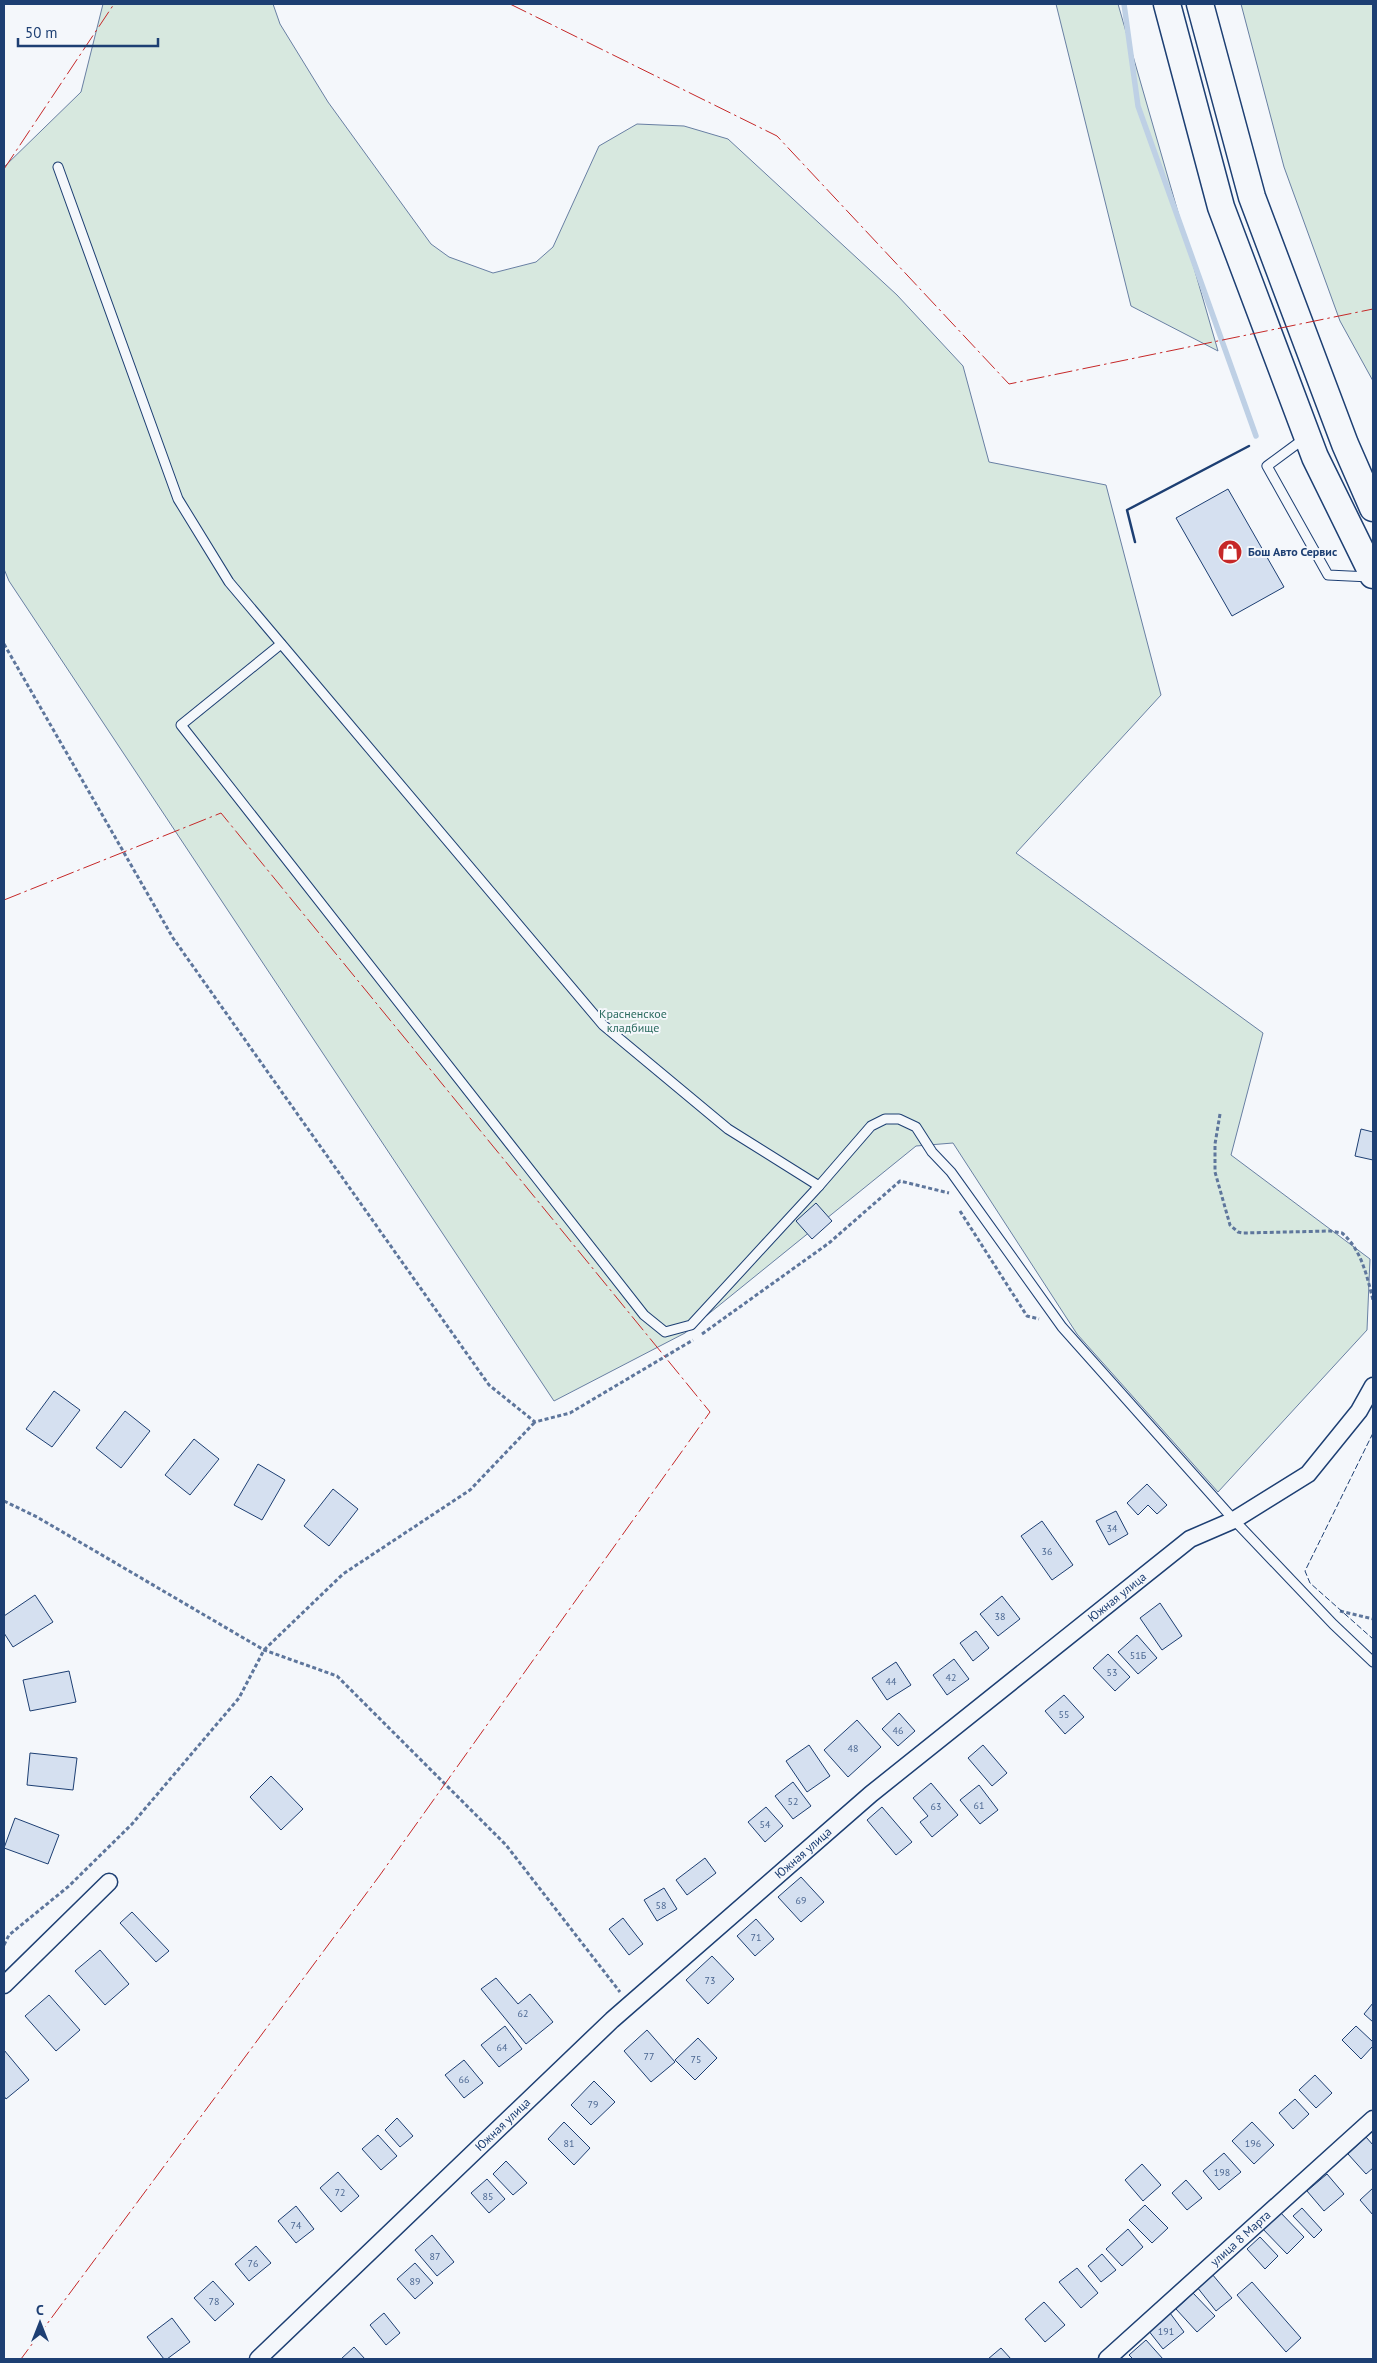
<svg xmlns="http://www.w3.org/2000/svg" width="1377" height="2363" font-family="'PT Sans',sans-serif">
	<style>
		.green { fill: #d7e8df; stroke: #687fa3 }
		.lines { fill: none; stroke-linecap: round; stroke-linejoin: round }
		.stream { stroke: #bed0e5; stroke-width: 5.5 }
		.building { fill: #d5e0f0; stroke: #1d3f73 }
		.lane-casing { stroke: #1d3f73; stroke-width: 11 }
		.street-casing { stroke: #1d3f73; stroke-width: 19 }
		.primary-casing { stroke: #1d3f73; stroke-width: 29 }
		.path { stroke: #5e769c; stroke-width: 3; stroke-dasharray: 4 2.5; stroke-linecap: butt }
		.lane { stroke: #f4f7fb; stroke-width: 9 }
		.street { stroke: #f4f7fb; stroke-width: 16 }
		.primary { stroke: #f4f7fb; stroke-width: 26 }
		.fence { stroke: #1d3f73; stroke-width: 1; stroke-dasharray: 6 2.5; stroke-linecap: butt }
		.wall { stroke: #1d3f73; stroke-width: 2.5 }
		.power { stroke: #c62828; stroke-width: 1; stroke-dasharray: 18 4 2.5 4; stroke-linecap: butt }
		.labels { text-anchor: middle; stroke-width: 4; stroke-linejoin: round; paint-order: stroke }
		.number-label { font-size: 10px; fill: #4b6792 }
		.poi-label { font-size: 12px; font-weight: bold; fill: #1d3f73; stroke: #f4f7fb; text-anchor: start }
		.park-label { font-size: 12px; fill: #2c6c60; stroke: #f4f7fb }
		.street-label { font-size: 12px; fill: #1d3f73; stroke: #f4f7fb }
	</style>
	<rect width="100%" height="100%" fill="#f4f7fb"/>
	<g class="green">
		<polygon points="103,4 273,4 280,24 328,102 431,244 449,257 493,273 536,262 553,247 599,146 637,124 684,126 728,139 897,295 963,366 989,462 1106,485 1161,695 1016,853 1263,1033 1231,1155 1370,1259 1367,1330 1218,1492 1077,1334 953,1143 916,1146 685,1333 554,1401 9,581 4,569 4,167 81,92"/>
		<polygon points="1056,4 1118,4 1218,351 1131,306"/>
		<polygon points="1241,4 1373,4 1373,381 1340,321 1284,167"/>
	</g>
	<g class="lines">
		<polyline class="stream" points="1124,4 1138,106 1256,436"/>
	</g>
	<g class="building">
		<polygon points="1228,489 1284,587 1232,616 1176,518"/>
		<polygon points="1361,1129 1373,1132 1373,1160 1355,1156"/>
		<polygon points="816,1203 832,1221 812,1239 796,1221"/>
		<polygon points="54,1391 80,1410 52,1447 26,1429"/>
		<polygon points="125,1411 150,1431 121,1468 96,1448"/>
		<polygon points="194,1439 219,1459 190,1495 165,1475"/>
		<polygon points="258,1464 285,1480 262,1520 234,1505"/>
		<polygon points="1147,1484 1167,1505 1157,1514 1148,1505 1138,1515 1127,1503"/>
		<polygon points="333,1489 358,1509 329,1546 304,1526"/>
		<polygon points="1116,1511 1128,1534 1109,1545 1096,1521"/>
		<polygon points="1042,1521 1073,1565 1052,1580 1021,1536"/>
		<polygon points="35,1595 53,1622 13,1647 4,1633 4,1616"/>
		<polygon points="1002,1596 1020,1619 998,1636 980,1614"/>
		<polygon points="1160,1603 1182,1636 1162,1650 1140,1618"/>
		<polygon points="976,1631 989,1648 973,1661 960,1643"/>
		<polygon points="1137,1635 1157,1658 1138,1674 1118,1652"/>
		<polygon points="1108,1654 1130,1677 1115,1691 1093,1668"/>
		<polygon points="954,1659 969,1679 947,1695 933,1675"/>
		<polygon points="896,1662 911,1685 887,1700 872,1678"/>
		<polygon points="69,1671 76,1702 30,1711 23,1680"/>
		<polygon points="1064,1695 1084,1717 1065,1734 1045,1711"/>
		<polygon points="899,1713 915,1731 898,1746 882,1729"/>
		<polygon points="857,1720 881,1747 848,1777 824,1750"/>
		<polygon points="809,1745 830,1776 807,1792 786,1761"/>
		<polygon points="983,1745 1007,1773 992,1786 968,1758"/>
		<polygon points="30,1753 77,1758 73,1790 27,1785"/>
		<polygon points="271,1776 303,1809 281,1830 250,1797"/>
		<polygon points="793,1782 811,1806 793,1819 775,1796"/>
		<polygon points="931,1783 958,1815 932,1837 920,1822 928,1816 913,1798"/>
		<polygon points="979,1785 998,1810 980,1824 960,1800"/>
		<polygon points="766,1807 783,1826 765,1842 748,1822"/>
		<polygon points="882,1807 912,1842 896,1855 867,1820"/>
		<polygon points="15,1818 59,1835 48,1864 4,1848"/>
		<polygon points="705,1858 716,1873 687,1895 676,1880"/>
		<polygon points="801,1877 824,1902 801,1922 778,1897"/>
		<polygon points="664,1888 677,1909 657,1921 644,1900"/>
		<polygon points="132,1912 169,1951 156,1962 120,1923"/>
		<polygon points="623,1918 643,1944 629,1955 609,1929"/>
		<polygon points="756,1919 774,1939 755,1956 737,1936"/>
		<polygon points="100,1950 129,1984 105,2005 75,1971"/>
		<polygon points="712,1956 734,1979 708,2004 686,1980"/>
		<polygon points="496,1978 518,2004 530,1994 553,2022 526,2044 481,1989"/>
		<polygon points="49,1995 80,2030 56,2051 25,2016"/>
		<polygon points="1373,2003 1373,2022 1364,2014"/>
		<polygon points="505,2026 522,2049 499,2067 481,2045"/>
		<polygon points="1356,2026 1373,2042 1373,2046 1361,2059 1342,2040"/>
		<polygon points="647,2030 675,2062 651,2082 624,2051"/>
		<polygon points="698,2038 717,2058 695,2080 675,2060"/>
		<polygon points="4,2050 29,2080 6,2099 4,2096"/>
		<polygon points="464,2060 483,2083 464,2098 445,2075"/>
		<polygon points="1315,2075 1332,2093 1316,2108 1299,2090"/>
		<polygon points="594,2081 615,2102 591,2125 571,2105"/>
		<polygon points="1295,2099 1309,2114 1293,2129 1279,2113"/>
		<polygon points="397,2118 413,2136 400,2147 385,2130"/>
		<polygon points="564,2122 590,2148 574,2165 548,2139"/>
		<polygon points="1252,2122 1274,2145 1254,2164 1232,2141"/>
		<polygon points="378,2135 397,2156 381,2170 362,2149"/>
		<polygon points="1366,2137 1373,2145 1373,2168 1366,2174 1348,2154"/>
		<polygon points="1224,2153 1241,2172 1219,2190 1203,2171"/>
		<polygon points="506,2161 527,2183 513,2195 493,2174"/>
		<polygon points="1142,2164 1161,2185 1143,2201 1125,2180"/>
		<polygon points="338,2172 359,2196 341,2212 320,2188"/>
		<polygon points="1327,2174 1344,2194 1324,2211 1307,2191"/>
		<polygon points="487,2179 505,2199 489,2213 471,2193"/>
		<polygon points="1186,2180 1202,2198 1187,2210 1172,2193"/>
		<polygon points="1373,2188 1373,2215 1360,2200"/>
		<polygon points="1145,2205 1168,2228 1152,2243 1129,2220"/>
		<polygon points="296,2206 314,2229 296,2243 278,2221"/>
		<polygon points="1302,2208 1322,2230 1314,2238 1293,2216"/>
		<polygon points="1278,2210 1304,2237 1287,2254 1260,2226"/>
		<polygon points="1128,2229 1143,2247 1122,2266 1106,2249"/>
		<polygon points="432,2235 454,2262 437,2276 415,2250"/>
		<polygon points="1260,2237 1278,2256 1265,2269 1247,2249"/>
		<polygon points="256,2246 271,2263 249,2281 235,2264"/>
		<polygon points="1102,2254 1116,2270 1101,2282 1088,2266"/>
		<polygon points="415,2263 433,2283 415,2299 397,2279"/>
		<polygon points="1077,2268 1098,2293 1081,2308 1059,2282"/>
		<polygon points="1212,2274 1232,2298 1216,2311 1197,2287"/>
		<polygon points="213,2281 234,2304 215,2321 194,2298"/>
		<polygon points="1252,2282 1301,2338 1286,2352 1237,2295"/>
		<polygon points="1193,2293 1215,2316 1197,2332 1176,2309"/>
		<polygon points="1044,2302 1065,2325 1045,2342 1025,2319"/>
		<polygon points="384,2313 400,2333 386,2345 370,2325"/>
		<polygon points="1170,2313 1184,2332 1163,2349 1148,2330"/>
		<polygon points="172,2318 190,2342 167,2359 164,2359 147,2337"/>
		<polygon points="1146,2340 1163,2359 1133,2359 1129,2355"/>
		<polygon points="354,2347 365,2359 341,2359"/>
		<polygon points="1001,2348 1011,2359 988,2359"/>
	</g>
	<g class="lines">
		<defs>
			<g id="lane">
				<polyline points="58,167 178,499 229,582 603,1025 728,1129 819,1186 871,1126 885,1119 899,1119 916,1127 932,1152 951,1172 1062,1327 1234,1520 1333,1624 1373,1662"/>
				<polyline points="1305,438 1267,466 1328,575 1370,577"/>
				<polyline points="281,644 181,725 644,1315 665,1332 691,1325 819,1186"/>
			</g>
			<g id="street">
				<polyline points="4,1985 109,1882"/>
				<path id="s1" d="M258 2359 612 2020 871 1794 1190 1539 1234 1520 1308 1474 1359 1411 1373 1386"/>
				<path id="s2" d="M1107 2359 1373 2119"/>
			</g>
			<g id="primary">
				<polyline points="1167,4 1221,207 1315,457 1373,575"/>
				<polyline points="1200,4 1252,197 1345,444 1373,508"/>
			</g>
		</defs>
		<use href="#lane" class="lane-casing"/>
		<use href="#street" class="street-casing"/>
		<use href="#primary" class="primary-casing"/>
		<g class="path">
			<polyline points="4,644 173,938 489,1385 535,1422 570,1413 693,1340"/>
			<path d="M1220 1114 1215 1144V1172L1230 1225 1238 1232 1243 1233 1330 1231 1342 1233C1362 1250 1367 1277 1373 1300"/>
			<polyline points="960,1211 1027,1316 1039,1319"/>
			<polyline points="702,1334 829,1243 900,1181 949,1193"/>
			<polyline points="4,1501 37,1517 264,1650 337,1676 506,1845 620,1992"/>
			<polyline points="1340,1611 1373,1619"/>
			<polyline points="4,1945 9,1935 69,1886 132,1824 239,1698 264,1650 343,1574 470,1490 535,1422"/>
		</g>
		<use href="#lane" class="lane"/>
		<use href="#street" class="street"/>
		<use href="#primary" class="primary"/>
		<polyline class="fence" points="1373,1433 1305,1571 1310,1583 1373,1639"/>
		<polyline class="wall" points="1135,542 1127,510 1249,446"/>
		<g class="power">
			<polyline points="510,4 777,136 1009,384 1373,309"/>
			<polyline points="4,169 114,4"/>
			<polyline points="4,900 221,813 710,1412 380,1875 21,2359"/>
		</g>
	</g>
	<defs>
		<symbol id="shop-disc" viewBox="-11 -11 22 22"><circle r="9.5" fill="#c62828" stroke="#f4f7fb"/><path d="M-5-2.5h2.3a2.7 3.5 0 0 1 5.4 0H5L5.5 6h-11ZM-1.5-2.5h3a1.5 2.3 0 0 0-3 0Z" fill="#fff"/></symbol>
	</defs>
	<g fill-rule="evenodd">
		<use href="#shop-disc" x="1216" y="538" width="28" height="28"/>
	</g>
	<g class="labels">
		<g class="number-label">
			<text x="1112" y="1532">34</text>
			<text x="1047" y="1555">36</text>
			<text x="1000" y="1620">38</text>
			<text x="1138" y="1659">51Б</text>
			<text x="1112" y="1676">53</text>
			<text x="951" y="1681">42</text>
			<text x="891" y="1685">44</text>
			<text x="1064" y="1718">55</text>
			<text x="898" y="1734">46</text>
			<text x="853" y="1752">48</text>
			<text x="793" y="1805">52</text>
			<text x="979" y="1809">61</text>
			<text x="936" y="1810">63</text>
			<text x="765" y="1828">54</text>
			<text x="801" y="1904">69</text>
			<text x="661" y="1909">58</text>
			<text x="756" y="1941">71</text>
			<text x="710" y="1984">73</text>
			<text x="523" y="2017">62</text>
			<text x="502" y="2051">64</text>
			<text x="649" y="2060">77</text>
			<text x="696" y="2063">75</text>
			<text x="464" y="2083">66</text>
			<text x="593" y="2108">79</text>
			<text x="569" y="2147">81</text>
			<text x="1253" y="2147">196</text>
			<text x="1222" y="2176">198</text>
			<text x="340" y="2196">72</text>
			<text x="488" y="2200">85</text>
			<text x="296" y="2229">74</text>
			<text x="435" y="2260">87</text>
			<text x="253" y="2267">76</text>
			<text x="415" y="2285">89</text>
			<text x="214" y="2305">78</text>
			<text x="1166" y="2335">191</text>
		</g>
		<g class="poi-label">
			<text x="1248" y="556">Бош Авто Сервис</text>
		</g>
		<g class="park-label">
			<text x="633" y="1018">Красненское<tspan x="633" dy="14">кладбище</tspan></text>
		</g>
		<g class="street-label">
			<text dy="4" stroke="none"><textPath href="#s1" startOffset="1149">Южная улица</textPath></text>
			<text dy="4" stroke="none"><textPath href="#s1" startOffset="744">Южная улица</textPath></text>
			<text dy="4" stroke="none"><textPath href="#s1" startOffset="339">Южная улица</textPath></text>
			<text dy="4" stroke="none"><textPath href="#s2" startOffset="180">улица 8 Марта</textPath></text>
		</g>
	</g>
	<rect width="1377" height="2363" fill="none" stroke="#1d3f73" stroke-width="10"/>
	<g transform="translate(40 2323)" stroke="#f4f7fb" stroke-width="4" paint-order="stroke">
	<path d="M0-4L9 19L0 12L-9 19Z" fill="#1d3f73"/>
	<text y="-8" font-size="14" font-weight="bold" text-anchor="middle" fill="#1d3f73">С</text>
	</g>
	<path d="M18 38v8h140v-8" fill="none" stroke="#1d3f73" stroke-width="2.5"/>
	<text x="25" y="38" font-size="15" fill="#1d3f73" stroke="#f4f7fb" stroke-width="4" paint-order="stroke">50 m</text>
</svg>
